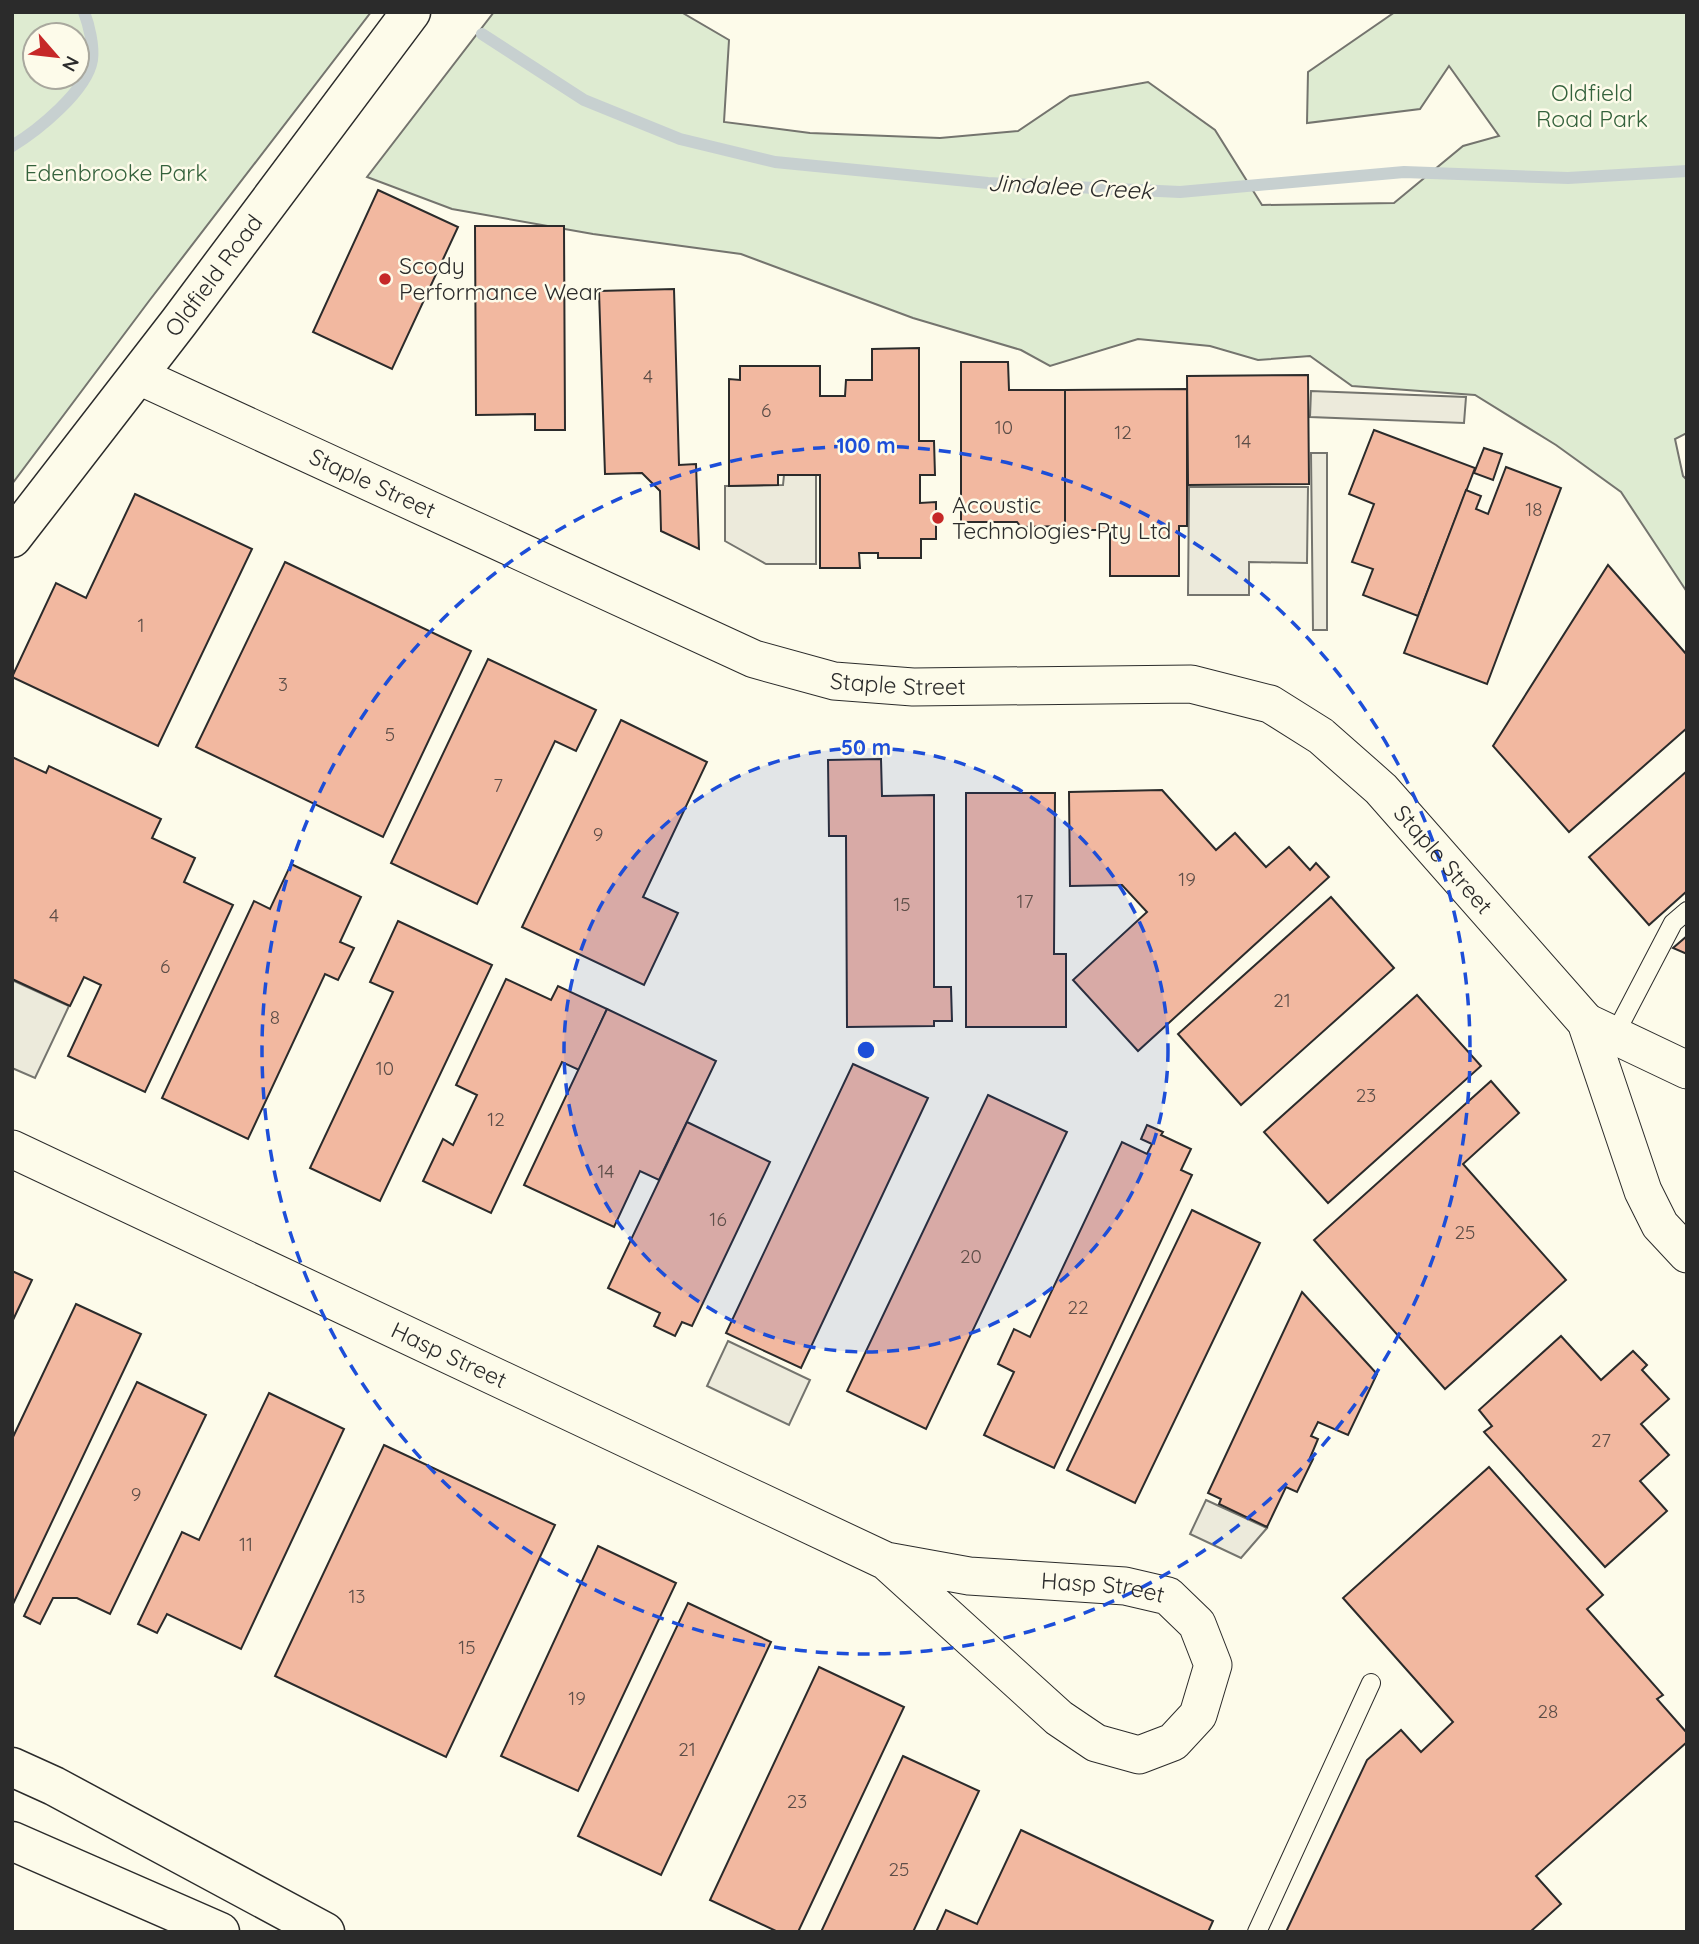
<svg xmlns="http://www.w3.org/2000/svg" width="1699" height="1944" font-family="Quicksand,sans-serif">
	<style>
		.green { fill: #deebd1; stroke: #74746e; stroke-width: 2; fill-rule: evenodd }
		.parking { fill: #eceadb; stroke: #74746e; stroke-width: 2 }
		.lines { fill: none; stroke-linecap: round; stroke-linejoin: round }
		.stream { stroke: #c7d0d0; stroke-width: 12 }
		.building { fill: #f2b8a0; stroke: #2b2b2b; stroke-width: 2 }
		.lane-casing { stroke: #2b2b2b; stroke-width: 20 }
		.street-casing { stroke: #2b2b2b; stroke-width: 39 }
		.secondary-casing { stroke: #2b2b2b; stroke-width: 41 }
		.lane { stroke: #fdfbea; stroke-width: 18 }
		.street { stroke: #fdfbea; stroke-width: 37 }
		.secondary { stroke: #fdfbea; stroke-width: 38 }
		.ring { fill: none; stroke: #1d4ed8; stroke-width: 3.5; stroke-dasharray: 12 9 }
		.poi-dot { fill: #c62828; stroke: #fdfbea; stroke-width: 2.5 }
		.labels { text-anchor: middle; stroke-width: 5; stroke-linejoin: round; paint-order: stroke }
		.number-label { font-size: 19px; fill: #5d4e48 }
		.park-label { font-size: 23px; fill: #34623c; stroke: #fdfbea }
		.poi-label { font-size: 23px; fill: #2b2b2b; stroke: #fdfbea; text-anchor: start }
		.street-label { font-size: 23px; fill: #2b2b2b; stroke: #fdfbea }
		.water-label { font-size: 24px; font-style: italic; fill: #2b2b2b; stroke: #fdfbea }
		.centre { fill: #1d4ed8; stroke: #fdfbea; stroke-width: 3.5 }
		.ring-label { font-size: 21px; text-anchor: middle; font-weight: bold; fill: #1d4ed8; stroke: #fdfbea; stroke-width: 5; stroke-linejoin: round; paint-order: stroke }
	</style>
	<rect width="100%" height="100%" fill="#fdfbea"/>
	<g class="green">
		<path d="M12 12H371L149 301 12 484ZM35 35H77V77H35Z"/>
		<polygon points="494,12 681,12 729,40 724,122 810,133 940,138 1018,131 1070,96 1148,82 1215,130 1262,205 1394,203 1463,146 1499,136 1449,66 1420,109 1307,123 1308,72 1395,12 1687,12 1687,433 1675,439 1683,476 1687,480 1687,592 1621,492 1556,445 1475,395 1352,386 1310,356 1258,360 1210,346 1138,339 1050,366 1021,350 913,318 741,254 593,234 452,209 367,177"/>
	</g>
	<g class="parking">
		<polygon points="1311,391 1466,397 1464,423 1310,417"/>
		<polygon points="1311,453 1327,453 1327,630 1313,630"/>
		<polygon points="784,475 816,475 816,564 766,564 725,541 725,486 783,485"/>
		<polygon points="1189,487 1308,487 1307,563 1249,562 1249,595 1188,595"/>
		<polygon points="12,980 69,1006 35,1078 12,1068"/>
		<polygon points="728,1341 810,1380 789,1425 707,1386"/>
		<polygon points="1206,1500 1267,1528 1241,1558 1190,1534"/>
	</g>
	<g class="lines">
		<g class="stream">
			<polyline points="482,34 584,100 680,139 775,162 988,183 1180,192 1404,172 1568,178 1687,171"/>
			<path d="M12 146C37 131 87 91 92 60 94 46 89 25 84 12"/>
		</g>
	</g>
	<g class="building">
		<polygon points="378,190 458,227 392,369 313,332"/>
		<polygon points="475,226 564,226 565,430 535,430 535,414 476,415"/>
		<polygon points="674,289 679,465 696,464 699,549 661,531 660,491 642,473 605,474 599,291"/>
		<polygon points="919,348 919,441 934,441 935,475 920,475 920,503 936,502 936,539 921,539 921,558 878,558 878,553 859,553 860,568 820,568 820,475 778,475 778,485 729,486 729,379 740,380 740,366 820,366 820,396 845,396 846,380 872,380 872,349"/>
		<polygon points="961,362 1008,362 1009,390 1065,390 1065,526 1021,527 1017,522 961,522"/>
		<polygon points="1308,375 1309,484 1188,485 1187,376"/>
		<polygon points="1187,389 1187,526 1179,526 1179,576 1110,576 1110,530 1065,530 1065,390"/>
		<polygon points="1374,430 1475,468 1418,616 1363,595 1373,569 1352,562 1374,504 1349,494"/>
		<polygon points="1484,448 1502,454 1493,480 1474,473"/>
		<polygon points="1506,467 1561,488 1487,684 1404,653 1466,490 1481,496 1476,509 1488,514"/>
		<polygon points="135,494 252,549 158,746 12,677 56,583 86,598"/>
		<polygon points="285,562 471,651 383,837 196,747"/>
		<polygon points="1608,565 1687,655 1687,728 1569,832 1493,746"/>
		<polygon points="488,659 596,710 576,751 555,741 477,904 391,863"/>
		<polygon points="621,720 707,762 643,897 678,913 644,985 522,927"/>
		<polygon points="12,757 46,773 49,766 161,819 152,838 195,858 184,882 233,905 145,1092 68,1056 101,985 84,977 70,1006 12,979"/>
		<polygon points="881,759 882,796 934,795 934,987 951,987 952,1021 934,1021 934,1026 847,1027 846,836 829,836 828,760"/>
		<polygon points="1687,771 1687,891 1649,925 1589,857"/>
		<polygon points="1162,790 1216,850 1235,833 1266,867 1289,847 1310,870 1316,863 1329,877 1138,1051 1073,980 1147,912 1122,885 1070,886 1069,792"/>
		<polygon points="966,793 1055,793 1054,954 1066,954 1066,1027 966,1027"/>
		<polygon points="291,864 361,897 340,942 354,948 338,980 325,974 248,1139 162,1098 254,901 270,909"/>
		<polygon points="1331,897 1394,968 1241,1105 1178,1034"/>
		<polygon points="398,921 492,965 380,1201 310,1168 393,992 370,982"/>
		<polygon points="1687,936 1687,954 1673,948"/>
		<polygon points="506,979 551,1000 558,986 607,1009 579,1070 562,1062 491,1213 423,1181 443,1139 453,1145 477,1095 456,1085"/>
		<polygon points="1417,995 1481,1066 1328,1203 1264,1132"/>
		<polygon points="607,1009 716,1061 659,1180 640,1171 614,1227 524,1185"/>
		<polygon points="853,1064 928,1098 801,1368 726,1333"/>
		<polygon points="1491,1081 1519,1113 1463,1164 1566,1280 1445,1389 1314,1240"/>
		<polygon points="988,1095 1067,1132 926,1429 847,1391"/>
		<polygon points="687,1122 770,1162 692,1326 682,1322 675,1336 654,1326 660,1313 608,1288"/>
		<polygon points="1147,1125 1163,1132 1161,1135 1191,1149 1181,1170 1192,1175 1054,1468 984,1435 1014,1372 998,1364 1014,1329 1030,1337 1122,1142 1147,1154 1152,1144 1141,1139"/>
		<polygon points="1192,1210 1260,1243 1135,1503 1067,1470"/>
		<polygon points="12,1271 32,1280 12,1322"/>
		<polygon points="1302,1292 1377,1374 1348,1435 1318,1422 1311,1436 1318,1439 1310,1458 1313,1459 1297,1492 1286,1487 1267,1527 1219,1504 1221,1499 1208,1493"/>
		<polygon points="76,1304 141,1334 12,1606 12,1439"/>
		<polygon points="1561,1336 1601,1380 1633,1351 1647,1365 1642,1370 1669,1399 1641,1424 1669,1455 1640,1481 1667,1511 1605,1567 1484,1432 1492,1426 1479,1410"/>
		<polygon points="137,1382 206,1415 110,1614 77,1598 53,1598 40,1624 24,1616"/>
		<polygon points="269,1393 344,1429 241,1649 167,1614 157,1633 138,1624 182,1532 199,1540"/>
		<polygon points="384,1445 555,1525 446,1757 275,1676"/>
		<polygon points="1489,1467 1603,1595 1587,1609 1663,1695 1657,1699 1687,1733 1687,1742 1536,1876 1561,1904 1530,1932 1286,1932 1367,1760 1401,1730 1421,1752 1453,1722 1343,1598"/>
		<polygon points="598,1546 676,1583 578,1791 501,1756"/>
		<polygon points="688,1603 771,1642 661,1875 578,1836"/>
		<polygon points="819,1667 904,1707 798,1932 778,1932 710,1900"/>
		<polygon points="903,1756 979,1791 913,1932 821,1932"/>
		<polygon points="1021,1830 1213,1921 1208,1932 936,1932 946,1910 977,1924"/>
	</g>
	<g class="lines">
		<defs>
			<g id="lane">
				<polyline points="1614,1036 1673,923 1687,911"/>
				<polyline points="1257,1932 1371,1683"/>
			</g>
			<g id="street">
				<path id="s1" d="M139 376 754 659 834 681 913 687 1191 684 1270 704 1321 736 1381 789 1586 1022 1643 1191 1660 1225 1687 1254"/>
				<polyline points="1586,1022 1687,1070"/>
				<path id="s2" d="M12 1149 886 1561 969 1576 1125 1586 1168 1596 1197 1624 1213 1665 1198 1715 1173 1742 1139 1755 1096 1743 1059 1718 886 1561"/>
			</g>
			<g id="secondary">
				<path id="s3" d="M12 538 179 322 411 12"/>
				<polyline points="12,1767 54,1786 325,1932"/>
				<polyline points="12,1841 220,1932"/>
			</g>
		</defs>
		<use href="#lane" class="lane-casing"/>
		<use href="#street" class="street-casing"/>
		<use href="#secondary" class="secondary-casing"/>
		<use href="#lane" class="lane"/>
		<use href="#street" class="street"/>
		<use href="#secondary" class="secondary"/>
	</g>
	<circle cx="866" cy="1050" r="302" fill="#1d4ed8" fill-opacity=".12"/>
	<g class="ring">
		<circle cx="866" cy="1050" r="302"/>
		<circle cx="866" cy="1050" r="604"/>
	</g>
	<g class="poi-dot">
		<circle cx="385" cy="279" r="7"/>
		<circle cx="938" cy="518" r="7"/>
	</g>
	<g class="labels">
		<g class="number-label">
			<text x="648" y="383">4</text>
			<text x="766" y="417">6</text>
			<text x="1004" y="434">10</text>
			<text x="1123" y="439">12</text>
			<text x="1243" y="448">14</text>
			<text x="1534" y="516">18</text>
			<text x="141" y="632">1</text>
			<text x="283" y="691">3</text>
			<text x="390" y="741">5</text>
			<text x="498" y="792">7</text>
			<text x="598" y="841">9</text>
			<text x="1187" y="886">19</text>
			<text x="1025" y="908">17</text>
			<text x="902" y="911">15</text>
			<text x="54" y="922">4</text>
			<text x="165" y="973">6</text>
			<text x="1282" y="1007">21</text>
			<text x="275" y="1024">8</text>
			<text x="385" y="1075">10</text>
			<text x="1366" y="1102">23</text>
			<text x="496" y="1126">12</text>
			<text x="606" y="1178">14</text>
			<text x="718" y="1226">16</text>
			<text x="1465" y="1239">25</text>
			<text x="971" y="1263">20</text>
			<text x="1078" y="1314">22</text>
			<text x="1601" y="1447">27</text>
			<text x="136" y="1501">9</text>
			<text x="246" y="1551">11</text>
			<text x="357" y="1603">13</text>
			<text x="467" y="1654">15</text>
			<text x="577" y="1705">19</text>
			<text x="1548" y="1718">28</text>
			<text x="687" y="1756">21</text>
			<text x="797" y="1808">23</text>
			<text x="899" y="1876">25</text>
		</g>
		<g class="park-label">
			<text x="1592" y="101">Oldfield<tspan x="1592" dy="26">Road Park</tspan></text>
			<text x="116" y="181">Edenbrooke Park</text>
		</g>
		<g class="poi-label">
			<text x="399" y="274">Scody<tspan x="399" dy="26">Performance Wear</tspan></text>
			<text x="952" y="513">Acoustic<tspan x="952" dy="26">Technologies Pty Ltd</tspan></text>
		</g>
		<g class="street-label">
			<text dy="8" stroke="none"><textPath href="#s3" startOffset="331">Oldfield Road</textPath></text>
			<text dy="8" stroke="none"><textPath href="#s1" startOffset="257">Staple Street</textPath></text>
			<text dy="8" stroke="none"><textPath href="#s1" startOffset="824">Staple Street</textPath></text>
			<text dy="8" stroke="none"><textPath href="#s1" startOffset="1433">Staple Street</textPath></text>
			<text dy="8" stroke="none"><textPath href="#s2" startOffset="483">Hasp Street</textPath></text>
			<text dy="8" stroke="none"><textPath href="#s2" startOffset="1185">Hasp Street</textPath></text>
		</g>
		<g class="water-label">
			<text transform="translate(1070 187) rotate(3)" y="8">Jindalee Creek</text>
		</g>
	</g>
	<circle cx="866" cy="1050" r="10" class="centre"/>
	<g class="ring-label">
		<text x="866" y="453">100 m</text>
		<text x="866" y="755">50 m</text>
	</g>
	<rect width="1699" height="1944" fill="none" stroke="#2b2b2b" stroke-width="28"/>
	<g transform="translate(56 56) rotate(118)"><circle r="33" fill="#fdfbea" stroke="#a9a89e" stroke-width="2"/>
	<path d="M0-5L12 26L0 18L-12 26Z" fill="#c62828"/>
	<text y="-10" font-size="19" font-weight="bold" text-anchor="middle" fill="#2b2b2b">N</text>
	</g>
</svg>
